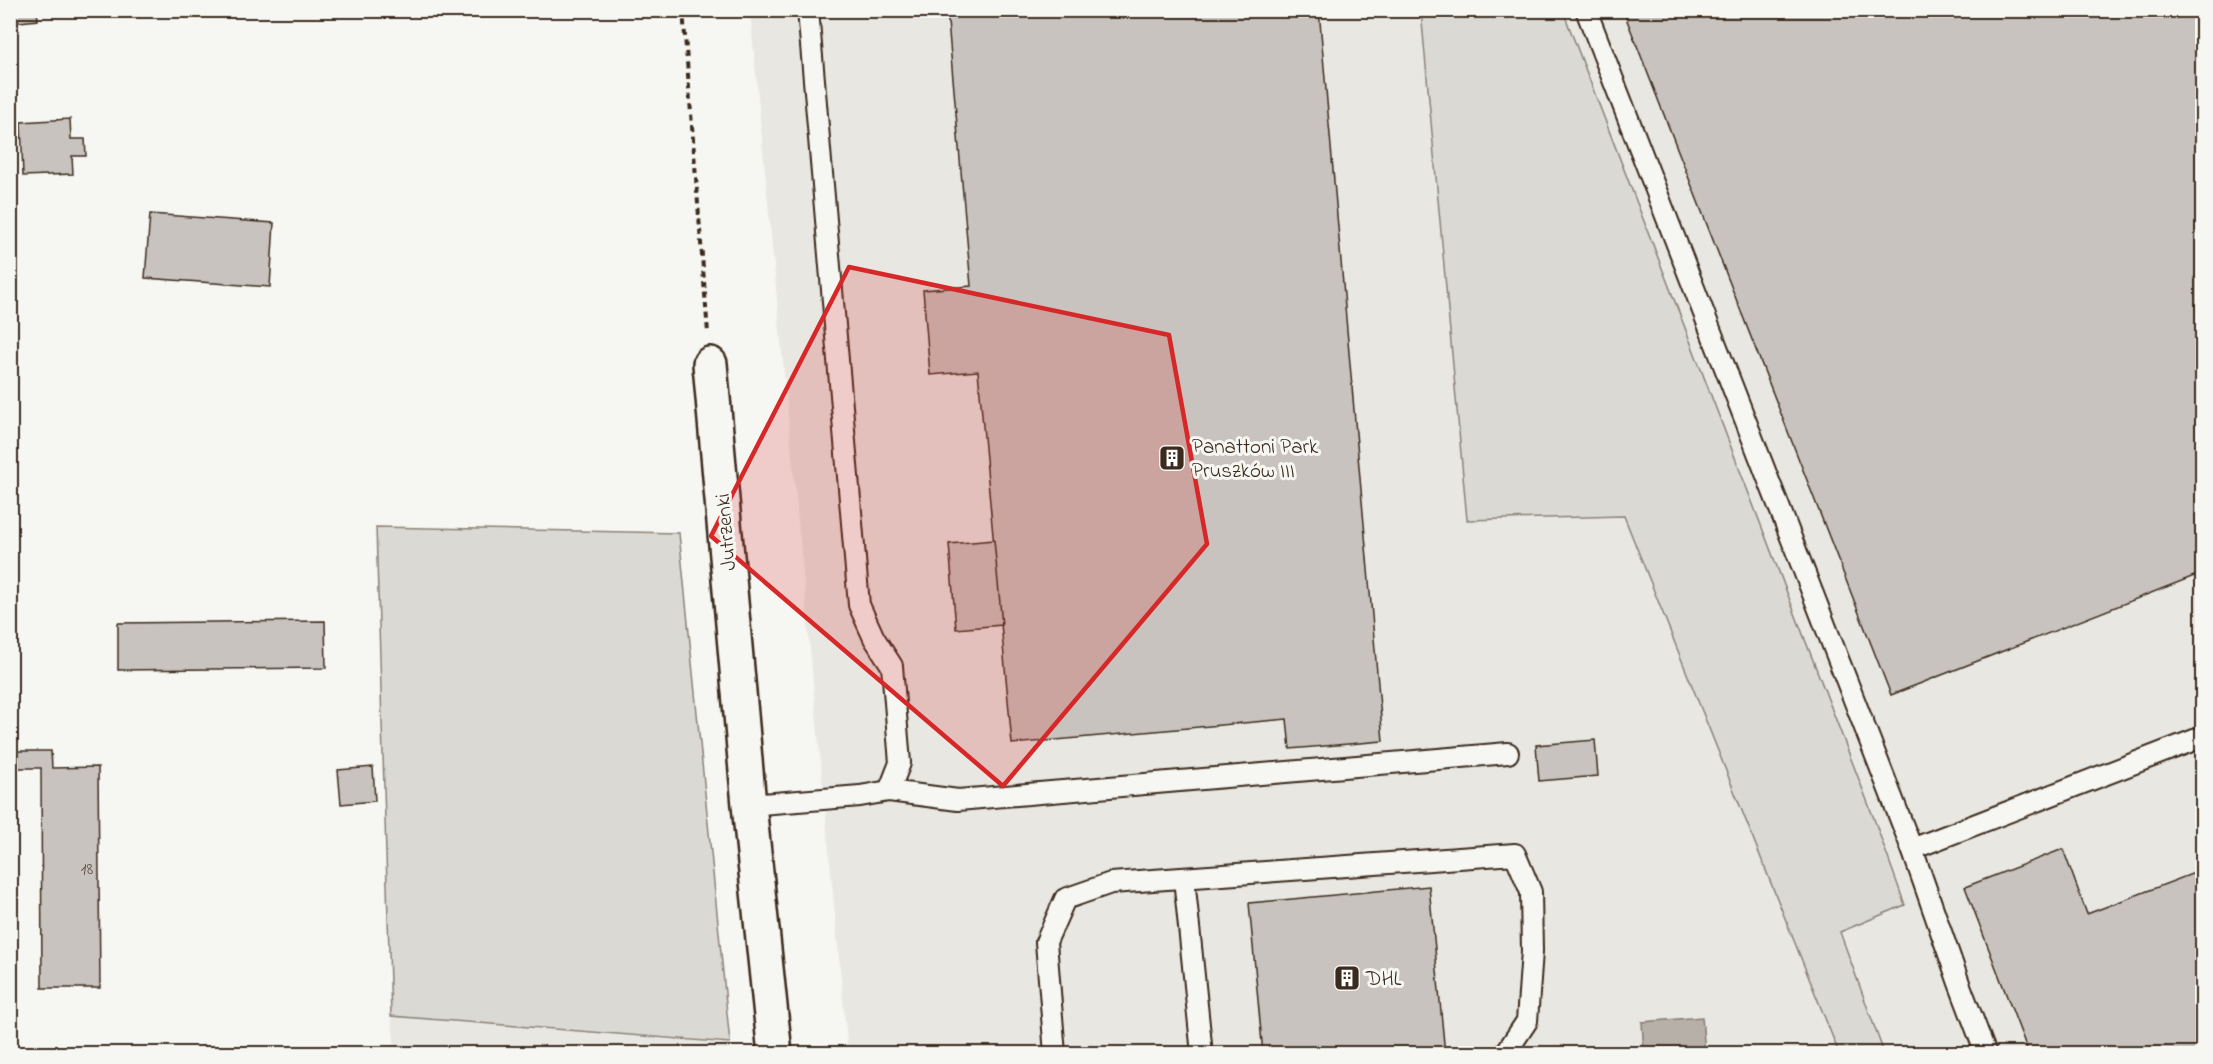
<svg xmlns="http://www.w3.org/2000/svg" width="2213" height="1064" font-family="'Indie Flower',sans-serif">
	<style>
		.built { fill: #e8e7e2 }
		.green { fill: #dad9d3; stroke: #8a8278; stroke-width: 1.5 }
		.water { fill: #b6b0a9; stroke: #857a71; stroke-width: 1.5 }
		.building { fill: #c8c3be; stroke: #3b2a1e; stroke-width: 1.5 }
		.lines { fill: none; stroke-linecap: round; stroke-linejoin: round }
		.service-casing { stroke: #3b2a1e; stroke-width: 24 }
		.minor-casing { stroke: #3b2a1e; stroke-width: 38 }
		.path { stroke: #3b2a1e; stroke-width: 4; stroke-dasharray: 6 4.5; stroke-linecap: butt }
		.service { stroke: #f6f6f2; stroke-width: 20 }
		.minor { stroke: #f6f6f2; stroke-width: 33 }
		.marked { fill: #d62828; fill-opacity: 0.2; stroke: #d62828; stroke-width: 4.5; stroke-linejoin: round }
		.labels { text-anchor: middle; stroke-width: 6; stroke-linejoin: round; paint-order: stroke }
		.number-label { font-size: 18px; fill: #5e5046 }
		.poi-label { font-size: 21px; fill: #3b2a1e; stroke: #f6f6f2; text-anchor: start }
		.street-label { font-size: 21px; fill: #3b2a1e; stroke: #f6f6f2 }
	</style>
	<rect width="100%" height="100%" fill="#f6f6f2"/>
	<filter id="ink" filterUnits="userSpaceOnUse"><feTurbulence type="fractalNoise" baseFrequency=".0167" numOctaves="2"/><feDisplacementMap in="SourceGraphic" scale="12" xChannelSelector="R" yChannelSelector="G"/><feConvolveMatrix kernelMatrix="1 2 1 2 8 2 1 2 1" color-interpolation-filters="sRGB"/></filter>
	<g filter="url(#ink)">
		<g class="built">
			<polygon points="750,11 1421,11 1467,520 1624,516 1839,1053 848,1053"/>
			<polygon points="1563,11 2202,11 2202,1053 1884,1053 1840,931 1905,905 1873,816"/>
			<polygon points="391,1016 730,1043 731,1053 396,1053"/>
		</g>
		<g class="green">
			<polygon points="1421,11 1563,11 1873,816 1905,905 1840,932 1884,1053 1839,1053 1624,516 1467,520"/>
			<polygon points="376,527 679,533 730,1043 391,1016"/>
		</g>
		<polygon class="water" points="1702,1017 1705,1053 1644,1053 1642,1022"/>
		<g class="building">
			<polygon points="10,10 37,10 38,20 10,23"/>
			<polygon points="947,10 1319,10 1383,741 1290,749 1287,719 1012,744 978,371 930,375 923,290 971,286"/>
			<polygon points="1623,10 2202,10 2202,573 1891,695"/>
			<polygon points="70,119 71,139 85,139 86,156 72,156 73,174 23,176 21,122"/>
			<polygon points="150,214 274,223 270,287 145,278"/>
			<polygon points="994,540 1002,625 956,629 949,544"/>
			<polygon points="325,621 326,668 118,670 118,623"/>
			<polygon points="1595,740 1598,776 1539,781 1536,745"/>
			<polygon points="16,751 51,751 52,768 98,767 100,988 42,988 41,768 15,768"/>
			<polygon points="373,767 375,801 341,804 338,770"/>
			<polygon points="2063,849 2087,914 2202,870 2202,1054 2029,1054 1965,887"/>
			<polygon points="1429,886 1445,1054 1263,1054 1249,903"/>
		</g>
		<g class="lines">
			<defs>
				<g id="service">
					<polyline points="1586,10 1912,849 1959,983 1986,1054"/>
					<polyline points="889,791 958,800 1508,753"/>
					<polyline points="749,805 860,796 889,791 900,763 892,666 874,638 859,605 808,10"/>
					<polyline points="1912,849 2202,737"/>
					<polyline points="1184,878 1202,1054"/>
					<polyline points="1055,1054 1046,942 1065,899 1111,883 1515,854 1531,892 1532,951 1527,1021 1505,1054"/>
				</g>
				<polyline id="minor" points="710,364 749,805 775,1054"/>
			</defs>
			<use href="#service" class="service-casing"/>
			<use href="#minor" class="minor-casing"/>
			<polyline class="path" points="683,10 708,333"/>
			<use href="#service" class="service"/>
			<use href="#minor" class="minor"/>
		</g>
	</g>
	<path class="marked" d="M849 267 1169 335 1207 544 1003 786 711 536Z"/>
	<defs>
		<symbol id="building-square" viewBox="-11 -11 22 22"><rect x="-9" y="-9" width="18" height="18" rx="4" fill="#3b2a1e" stroke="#f6f6f2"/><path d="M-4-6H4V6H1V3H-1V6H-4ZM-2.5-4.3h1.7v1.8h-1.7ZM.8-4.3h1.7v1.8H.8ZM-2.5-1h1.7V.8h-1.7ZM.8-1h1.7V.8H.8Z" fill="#fff"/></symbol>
	</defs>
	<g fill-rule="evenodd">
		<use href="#building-square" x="1157" y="443" width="30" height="30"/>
		<use href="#building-square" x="1332" y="963" width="30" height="30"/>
	</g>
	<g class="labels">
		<g class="number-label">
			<text x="87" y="874">18</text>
		</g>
		<g class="poi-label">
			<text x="1192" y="453">Panattoni Park<tspan x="1192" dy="24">Pruszków III</tspan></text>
			<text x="1366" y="985">DHL</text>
		</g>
		<g class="street-label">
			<text transform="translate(725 532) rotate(-95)" y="7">Jutrzenki</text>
		</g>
	</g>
	<rect width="2213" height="1064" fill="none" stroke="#f6f6f2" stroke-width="36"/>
	<rect x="18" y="18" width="2177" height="1028" fill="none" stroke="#3b2a1e" stroke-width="2" filter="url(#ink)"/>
</svg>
